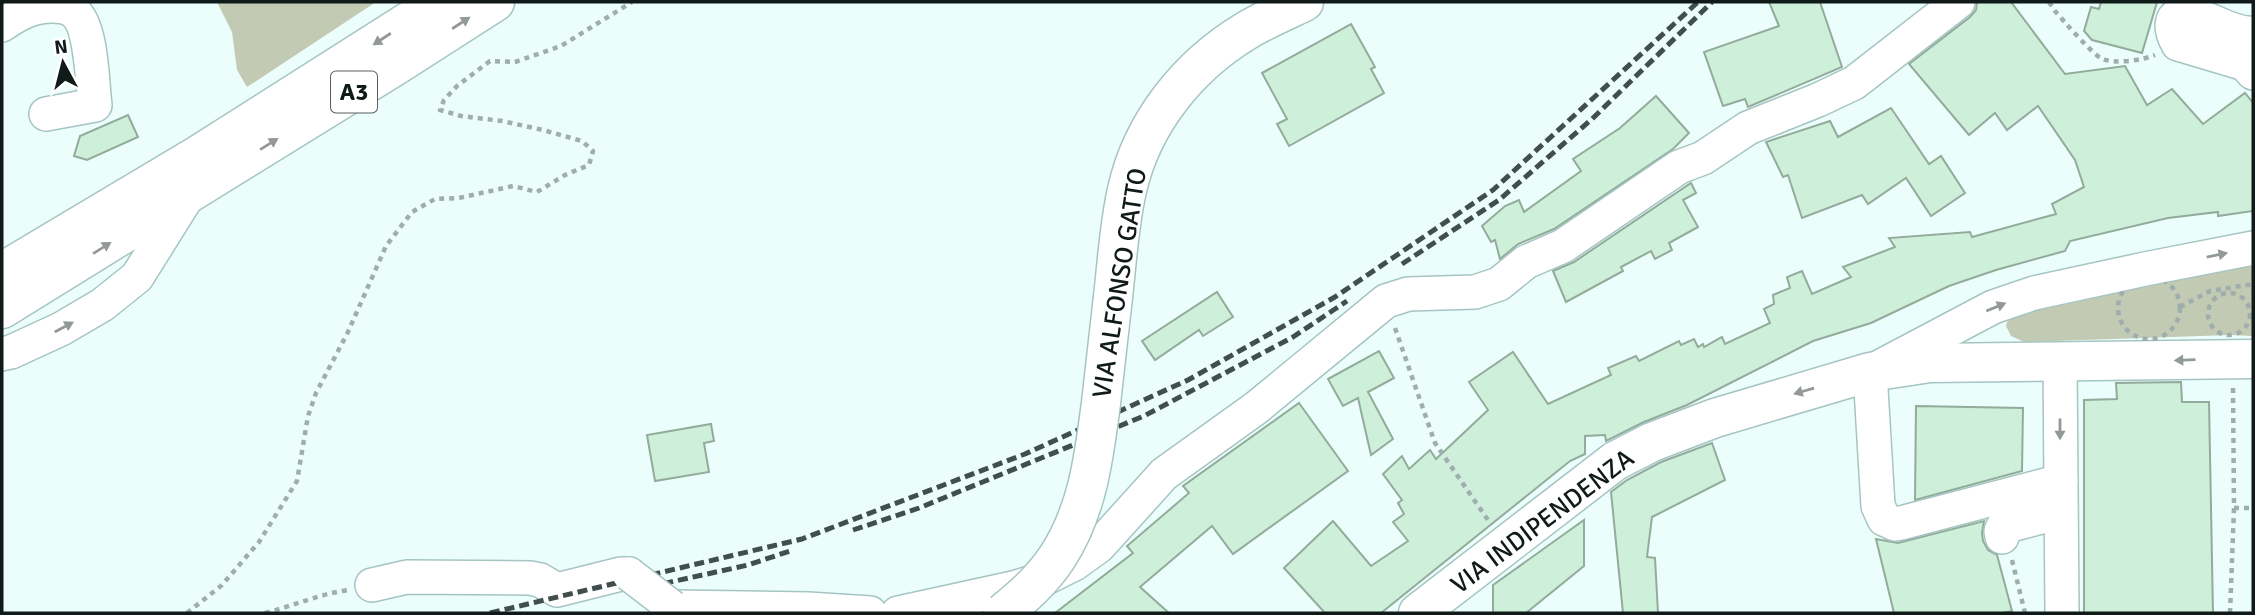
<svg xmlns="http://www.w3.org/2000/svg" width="2255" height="615" font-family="Signika,sans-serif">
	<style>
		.green { fill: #c2cab3 }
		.building { fill: #ceefd9; stroke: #93ab9b; stroke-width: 2 }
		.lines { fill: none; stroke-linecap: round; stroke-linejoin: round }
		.minor-casing { stroke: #a5c5c2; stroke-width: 36 }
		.major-casing { stroke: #a5c5c2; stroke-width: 41 }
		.highway-casing { stroke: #a5c5c2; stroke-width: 41 }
		.path { stroke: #9eaead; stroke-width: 4.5; stroke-dasharray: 5 5; stroke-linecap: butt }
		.minor { stroke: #fff; stroke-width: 33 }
		.major { stroke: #fff; stroke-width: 38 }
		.highway { stroke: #fff; stroke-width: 38 }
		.rail { stroke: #414e4d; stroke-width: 5; stroke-dasharray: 10 5; stroke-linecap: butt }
		.minor-bridge-casing { stroke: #a5c5c2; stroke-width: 36; stroke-linecap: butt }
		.major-bridge-casing { stroke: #a5c5c2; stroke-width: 41; stroke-linecap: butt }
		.minor-bridge { stroke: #fff; stroke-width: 33 }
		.major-bridge { stroke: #fff; stroke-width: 38 }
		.oneway { fill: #939898 }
		.labels { text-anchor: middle; stroke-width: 5; stroke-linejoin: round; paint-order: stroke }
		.shield { fill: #fff; stroke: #575f5e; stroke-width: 2 }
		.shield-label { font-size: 24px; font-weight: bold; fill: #0f1a19 }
		.street-label { font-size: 26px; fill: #0f1a19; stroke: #fff }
	</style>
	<rect width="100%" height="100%" fill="#ebfefc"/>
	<g class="green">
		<polygon points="217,2 376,2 247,87 237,70 232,32"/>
		<polygon points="2253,258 2253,336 2230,335 2024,342 2011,336 2006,326 2009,315"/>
	</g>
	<g class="building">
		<polygon points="1769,2 1820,2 1842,67 1748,107 1745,99 1723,106 1704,52 1779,26"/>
		<polygon points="1977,2 2011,2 2065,74 2125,66 2147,105 2172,89 2203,124 2245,93 2253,103 2253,211 2218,216 2218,212 2168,218 2070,241 2065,251 1996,270 1949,286 1871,323 1813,341 1687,405 1644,422 1606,441 1605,435 1585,436 1585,454 1570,461 1381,613 1325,613 1284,568 1333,521 1371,566 1408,541 1393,522 1404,514 1398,503 1402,500 1383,474 1402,456 1409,469 1430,450 1436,459 1488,410 1469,382 1513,352 1548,404 1611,375 1608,368 1636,356 1639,361 1679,341 1681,345 1694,339 1698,347 1703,344 1704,347 1722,337 1725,344 1770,323 1764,309 1774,304 1773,295 1790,288 1787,277 1802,271 1812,294 1851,277 1843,267 1895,247 1889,238 1970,232 1972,237 2056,214 2052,204 2084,187 2075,160 2038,106 2007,130 1995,113 1969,135 1909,64 1970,17 1976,10"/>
		<polygon points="2101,2 2157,2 2142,53 2092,40 2084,31 2091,7 2099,9"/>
		<polygon points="1351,24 1375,67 1371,69 1384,93 1289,146 1277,124 1287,119 1262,73"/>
		<polygon points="1656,96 1689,133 1673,149 1554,229 1518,244 1500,259 1495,240 1491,242 1482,226 1505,206 1519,200 1524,212 1581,171 1573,159 1620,128"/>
		<polygon points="1891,108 1929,164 1941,156 1965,193 1931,216 1906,178 1868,204 1862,195 1802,218 1788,175 1783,177 1766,142 1830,121 1838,137"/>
		<polygon points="128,115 138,137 87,160 74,156 80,136"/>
		<polygon points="1691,183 1696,193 1683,200 1698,227 1669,243 1672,250 1655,259 1651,251 1621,267 1623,271 1566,302 1553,271 1574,262"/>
		<polygon points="1217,292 1233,317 1203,336 1199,330 1155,360 1142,341"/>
		<polygon points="1379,351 1394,378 1368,392 1393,439 1371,455 1358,398 1343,406 1328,379"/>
		<polygon points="2181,382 2182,402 2209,402 2213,613 2084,613 2084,400 2117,399 2116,383"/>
		<polygon points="1299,403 1348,471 1233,554 1212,526 1140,587 1169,613 1055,613 1133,553 1127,546 1189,493 1183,486"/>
		<polygon points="1916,406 2023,408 2022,471 1915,500"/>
		<polygon points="711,424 714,441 704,443 709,472 655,481 647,435"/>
		<polygon points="1712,443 1725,480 1652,517 1647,557 1655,558 1658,613 1623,613 1611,492 1627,480 1661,462"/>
		<polygon points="1584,520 1584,566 1526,613 1493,613 1493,585"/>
		<polygon points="1984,521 1982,533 1983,541 1988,550 1997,555 2012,611 2002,613 1894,613 1876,539 1898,543"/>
	</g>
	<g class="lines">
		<defs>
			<g id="minor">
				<path d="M2 25C18 14 32 6 52 6 58 6 67 7 73 11 92 24 92 82 95 105L46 114"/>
				<path d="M2253 33C2232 35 2211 17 2190 14 2167 11 2170 30 2178 44L2245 64 2253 73"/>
				<polyline points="2,354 11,352 61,329 102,305 137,277 189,194"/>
				<polyline points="2060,360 2062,613"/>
				<polyline points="2061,481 1901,523 1895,524 1884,519 1878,506 1870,372 1993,307 2034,293 2145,269 2253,248"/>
				<polyline points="2002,537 2001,531 2003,527 2045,516 2044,506 2017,511"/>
				<polyline points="372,585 407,577 530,578 540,580 557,590 621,574 629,574"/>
				<polyline points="672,607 808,609 870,613"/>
				<polyline points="898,613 1017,587 1048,577 1074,564 1099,546 1164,474 1256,408 1386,301 1408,294 1475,292 1499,284 1526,262 1563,246 1679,167 1703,158 1748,128 1818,100 1854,83 1958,2"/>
			</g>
			<g id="major">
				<path d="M1113 297C1117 262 1119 225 1127 190 1142 123 1188 66 1246 31 1264 20 1285 11 1304 2"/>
				<polyline points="1418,613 1615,461 1652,442 1715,418 1870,372 1930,363 2253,359"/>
			</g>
			<g id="highway">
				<polyline points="2,272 198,155 439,2"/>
				<polyline points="2,309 395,66 495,2"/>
			</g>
		</defs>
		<use href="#minor" class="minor-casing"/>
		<use href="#major" class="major-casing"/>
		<use href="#highway" class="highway-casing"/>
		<g class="path">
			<path d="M2049 2 2055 11C2063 20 2092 54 2101 58 2114 65 2143 60 2155 55"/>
			<circle cx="2149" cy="308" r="31"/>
			<circle cx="2229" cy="314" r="21"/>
			<polyline points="2180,307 2210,291 2253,284"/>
			<polyline points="1395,328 1435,443 1490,523"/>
			<polyline points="2234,508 2253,508"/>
			<polyline points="2012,560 2025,613"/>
			<polyline points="187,613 222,585 259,542 297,481 308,416 316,393 348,332 386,246 412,212 435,199 459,198 513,186 537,192 565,175 589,165 593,151 582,141 543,130 502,121 461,116 440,110 444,100 457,86 490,61 515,62 561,46 632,2"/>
			<path d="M265 613C293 606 319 594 348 590"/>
			<polyline points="2230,613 2234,508 2233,387"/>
		</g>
		<use href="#minor" class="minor"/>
		<use href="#major" class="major"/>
		<use href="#highway" class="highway"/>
		<g class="rail">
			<polyline points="1402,264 1499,200 1592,119 1712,2"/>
			<polyline points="853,530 919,508 1144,416 1293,337 1347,301"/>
			<polyline points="634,590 748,565 793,550"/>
			<polyline points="490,613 802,539 1025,454 1188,380 1335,297 1493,190 1698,2"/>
		</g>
		<defs>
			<polyline id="minor-bridge" points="629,574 672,607"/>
			<path id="major-bridge" d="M1003 613C1024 596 1043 579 1058 556 1088 509 1094 457 1101 403 1105 368 1109 332 1113 297"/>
		</defs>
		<use href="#minor-bridge" class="minor-bridge-casing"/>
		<use href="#major-bridge" class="major-bridge-casing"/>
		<use href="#minor-bridge" class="minor-bridge"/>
		<use href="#major-bridge" class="major-bridge"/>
	</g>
	<defs><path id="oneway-solid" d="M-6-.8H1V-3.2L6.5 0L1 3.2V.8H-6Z" transform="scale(1.75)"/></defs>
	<g class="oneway">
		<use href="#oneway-solid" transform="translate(461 23) rotate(-33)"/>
		<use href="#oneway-solid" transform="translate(382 39) rotate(147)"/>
		<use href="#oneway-solid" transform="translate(269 144) rotate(-32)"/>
		<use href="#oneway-solid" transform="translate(102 248) rotate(-32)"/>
		<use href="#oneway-solid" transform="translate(2217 255) rotate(-11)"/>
		<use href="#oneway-solid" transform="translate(1996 307) rotate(-22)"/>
		<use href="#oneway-solid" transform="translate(64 327) rotate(-28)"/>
		<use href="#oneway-solid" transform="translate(2185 360) rotate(178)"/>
		<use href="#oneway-solid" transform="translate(1804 391) rotate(164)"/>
		<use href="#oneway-solid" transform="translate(2060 429) rotate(90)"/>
	</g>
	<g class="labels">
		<rect class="shield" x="331" y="71.5" width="46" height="41" rx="5"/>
		<g class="shield-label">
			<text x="354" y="100">A3</text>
		</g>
		<g class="street-label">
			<text transform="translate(1119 283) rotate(-81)" y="9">VIA ALFONSO GATTO</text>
			<text transform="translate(1542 521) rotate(-37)" y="9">VIA INDIPENDENZA</text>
		</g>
	</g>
	<rect width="2255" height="615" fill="none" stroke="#0f1a19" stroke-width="7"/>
	<g transform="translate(63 63) rotate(353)" stroke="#ffffff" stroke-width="5" paint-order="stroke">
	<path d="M0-5L12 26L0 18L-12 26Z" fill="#0f1a19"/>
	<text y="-10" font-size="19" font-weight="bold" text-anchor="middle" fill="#0f1a19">N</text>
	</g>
</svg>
